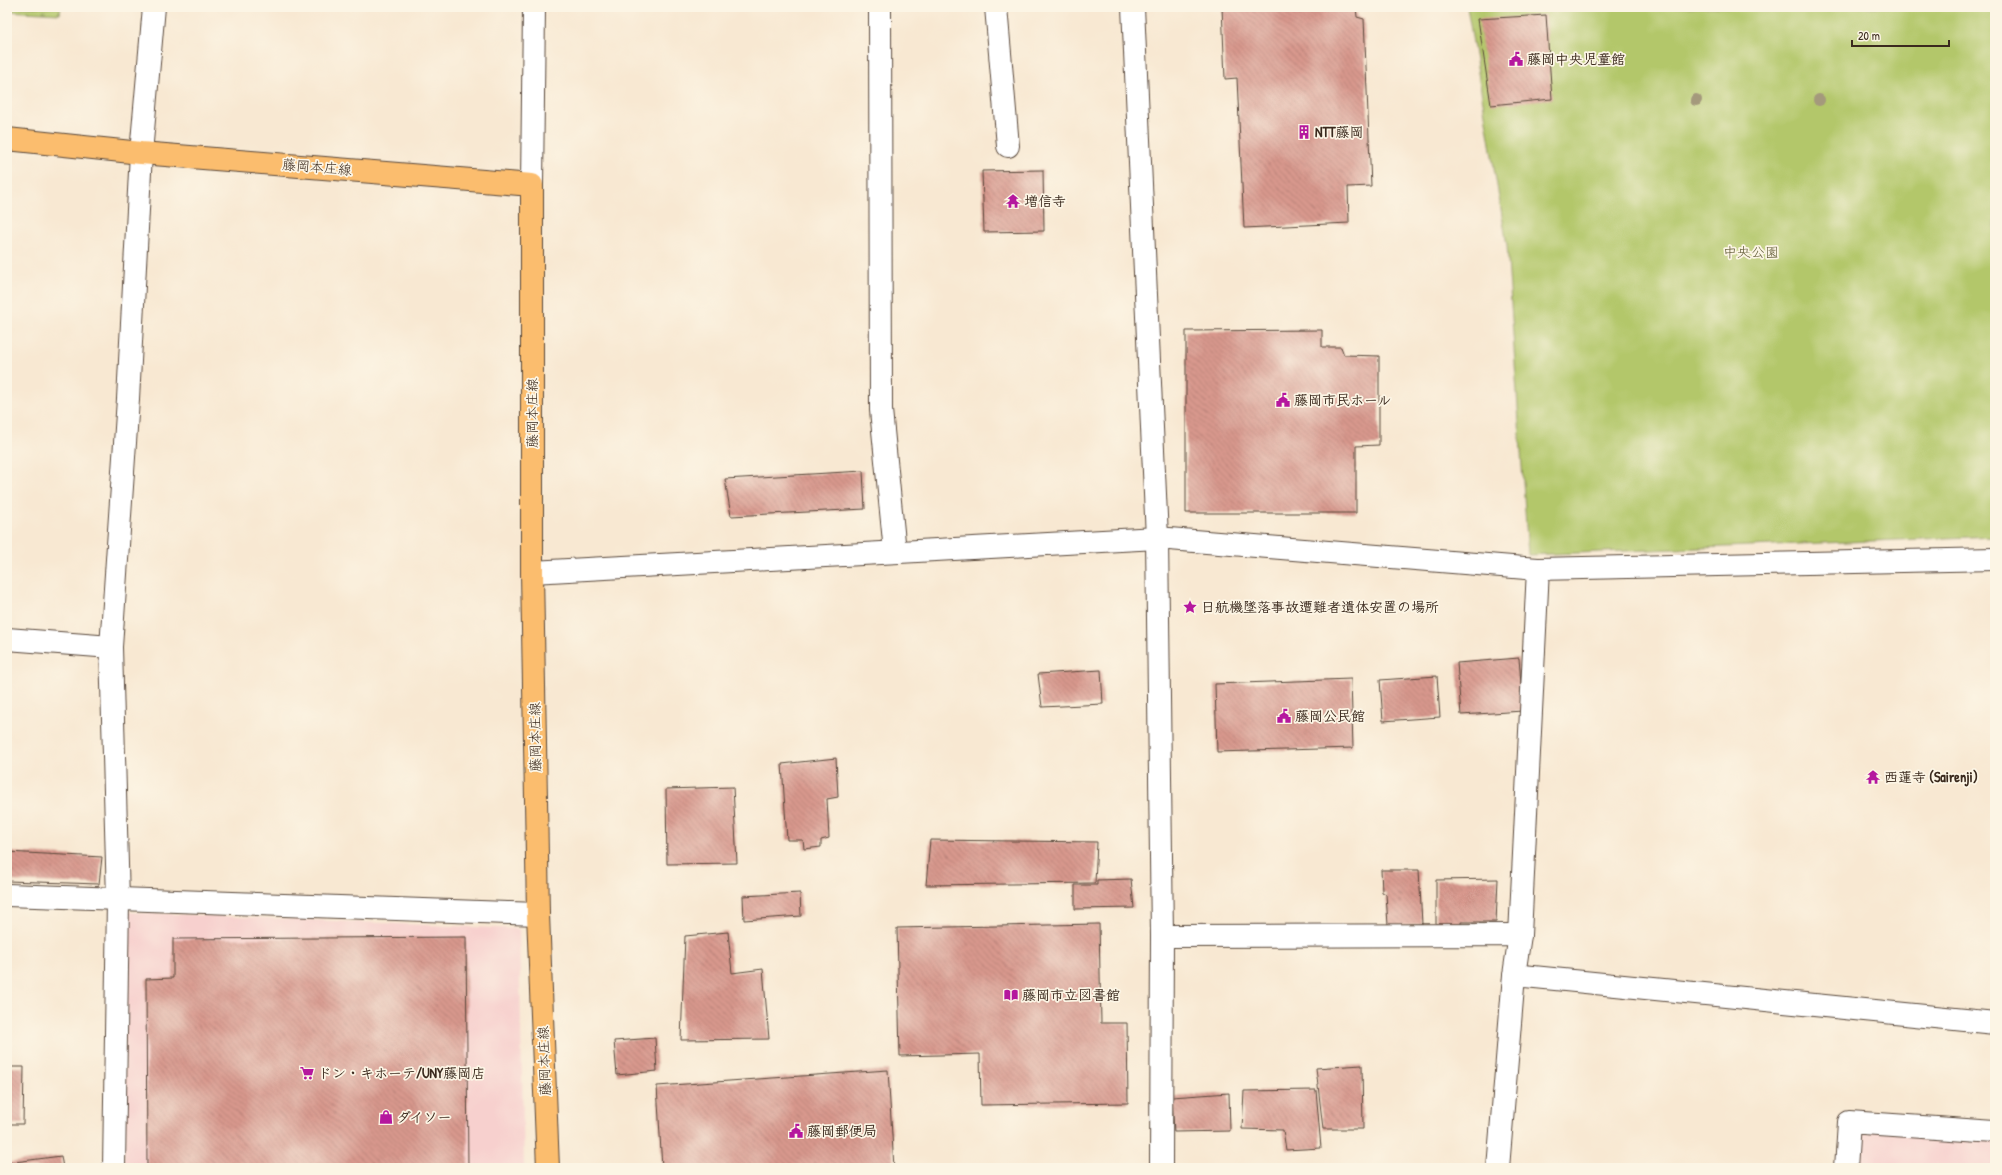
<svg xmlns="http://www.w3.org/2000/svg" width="2002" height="1175" font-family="'Patrick Hand','Klee One',sans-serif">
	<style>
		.built { fill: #f7d0ce }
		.cemetery { fill: url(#cemetery-stones); stroke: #777844 }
		.park { fill: #b3c76b; stroke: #777844 }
		.building { fill: url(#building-back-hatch) }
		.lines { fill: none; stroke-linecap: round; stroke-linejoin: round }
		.minor-casing { stroke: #574639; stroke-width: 24 }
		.major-casing { stroke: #574639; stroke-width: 24 }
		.minor { stroke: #fff; stroke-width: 22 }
		.major { stroke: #fbbd6e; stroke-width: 22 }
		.tree { fill: #a4997c }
		.labels { text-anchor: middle; stroke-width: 3.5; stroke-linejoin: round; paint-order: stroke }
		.poi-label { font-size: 14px; font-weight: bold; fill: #3b2a1e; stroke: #fcf5e5; text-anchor: start }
		.street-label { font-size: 14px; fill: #3b2a1e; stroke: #fcf5e5 }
		.park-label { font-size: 14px; fill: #5f5935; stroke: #fcf5e5 }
	</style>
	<defs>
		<pattern id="cemetery-stones" width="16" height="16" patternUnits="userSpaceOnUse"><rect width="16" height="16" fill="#b3c76b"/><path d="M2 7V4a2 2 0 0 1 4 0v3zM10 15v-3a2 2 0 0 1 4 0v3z" fill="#93a257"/></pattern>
		<pattern id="building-back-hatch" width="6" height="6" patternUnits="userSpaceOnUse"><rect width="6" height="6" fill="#d8988d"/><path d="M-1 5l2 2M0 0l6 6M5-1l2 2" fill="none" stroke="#b07c73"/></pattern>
	</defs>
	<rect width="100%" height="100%" fill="#fcf5e5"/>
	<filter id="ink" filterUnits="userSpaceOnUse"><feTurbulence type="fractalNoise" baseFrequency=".025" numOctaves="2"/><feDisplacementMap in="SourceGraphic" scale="8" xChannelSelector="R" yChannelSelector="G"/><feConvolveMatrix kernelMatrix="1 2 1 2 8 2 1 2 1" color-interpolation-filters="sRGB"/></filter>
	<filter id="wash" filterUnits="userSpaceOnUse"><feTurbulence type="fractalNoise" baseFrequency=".012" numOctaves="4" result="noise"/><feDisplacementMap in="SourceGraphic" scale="16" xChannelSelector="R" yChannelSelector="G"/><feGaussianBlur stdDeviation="0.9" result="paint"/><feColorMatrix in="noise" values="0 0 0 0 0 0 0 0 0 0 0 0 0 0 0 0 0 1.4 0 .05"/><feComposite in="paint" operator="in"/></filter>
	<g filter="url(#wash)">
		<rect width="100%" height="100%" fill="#f8e8d2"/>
		<g class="built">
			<polygon points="125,912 519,929 524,1168 124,1168"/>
			<polygon points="1852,1127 1995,1138 1995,1168 1850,1168"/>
		</g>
		<polygon class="cemetery" points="7,7 61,7 60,14 7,11"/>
		<polygon class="park" points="1467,7 1995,7 1995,536 1528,555 1507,245"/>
		<g id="blocks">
			<g class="building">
				<polygon points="1222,7 1356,7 1357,17 1364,19 1371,186 1348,187 1349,223 1244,228 1237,78 1225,79"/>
				<polygon points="1546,15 1552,99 1491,105 1478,19"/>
				<polygon points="1043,170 1044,231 984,232 982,171"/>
				<polygon points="1322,330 1322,347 1341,347 1344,355 1379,356 1379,445 1356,446 1356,513 1186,513 1186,331"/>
				<polygon points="863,471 865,509 731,516 725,479"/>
				<polygon points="1519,658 1523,711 1461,715 1457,663"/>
				<polygon points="1101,670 1103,704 1042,707 1038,674"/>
				<polygon points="1437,676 1440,717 1383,721 1380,680"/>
				<polygon points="1351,679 1353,748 1217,752 1215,684"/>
				<polygon points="836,758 838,797 827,799 829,838 821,840 821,847 804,849 803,840 787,840 782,764"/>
				<polygon points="733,787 737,863 667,864 666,789"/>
				<polygon points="930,840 1097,842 1095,883 926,885"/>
				<polygon points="7,852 102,857 99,884 7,881"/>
				<polygon points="1381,870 1419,870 1422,924 1388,925 1386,894 1382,892"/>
				<polygon points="1131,879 1134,908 1075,909 1075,885 1097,885 1097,880"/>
				<polygon points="1498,879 1496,922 1461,922 1461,926 1436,926 1436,880"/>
				<polygon points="800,893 801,916 744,920 743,896"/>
				<polygon points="1099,924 1101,1023 1127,1023 1128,1103 981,1105 980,1054 900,1056 897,928"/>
				<polygon points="728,932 732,973 763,969 769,1039 681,1040 685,936"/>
				<polygon points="466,937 468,1168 147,1168 146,979 173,978 173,939"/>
				<polygon points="655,1038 657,1071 617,1075 614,1041"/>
				<polygon points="1362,1065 1363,1129 1323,1129 1316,1068"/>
				<polygon points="7,1067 24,1067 23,1124 7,1124"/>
				<polygon points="888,1070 894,1168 662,1168 657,1086"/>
				<polygon points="1316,1090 1321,1148 1286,1150 1283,1130 1242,1129 1244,1091"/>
				<polygon points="1229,1093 1230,1131 1174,1132 1172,1097"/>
				<polygon points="61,1156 63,1168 7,1168 7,1163"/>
			</g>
		</g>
	</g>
	<g filter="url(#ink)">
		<use href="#blocks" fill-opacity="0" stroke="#574639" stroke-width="1"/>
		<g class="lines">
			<defs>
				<g id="minor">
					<polyline points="880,7 881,410 895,552"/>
					<polyline points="996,7 1008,146"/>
					<polyline points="1133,7 1157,538 1162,936 1161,1168"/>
					<polyline points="532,185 534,7"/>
					<polyline points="532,572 1157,538 1538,569 1995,559"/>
					<polyline points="7,639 111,647"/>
					<polyline points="7,895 538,914"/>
					<polyline points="1520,935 1538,569"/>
					<polyline points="1162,936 1520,935 1514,975 1498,1168"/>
					<polyline points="1514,975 1995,1023"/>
					<polyline points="114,1168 118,900 111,647 128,399 141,153 154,7"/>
					<polyline points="1846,1168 1849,1122 1995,1132"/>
				</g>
				<polyline id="major" points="7,139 141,153 532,185 532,572 538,914 548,1168"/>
			</defs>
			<use href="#minor" class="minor-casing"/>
			<use href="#major" class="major-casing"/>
			<use href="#minor" class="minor"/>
			<use href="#major" class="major"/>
		</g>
		<g class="tree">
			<circle cx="1696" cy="100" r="6"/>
			<circle cx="1819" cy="100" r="6"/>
		</g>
	</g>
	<defs>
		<symbol id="civic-bare" viewBox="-9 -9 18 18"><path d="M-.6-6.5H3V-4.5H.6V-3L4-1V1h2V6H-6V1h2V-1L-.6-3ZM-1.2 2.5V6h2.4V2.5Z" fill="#b5179e" stroke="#fcf5e5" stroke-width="2.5" paint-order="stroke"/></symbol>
		<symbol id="building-bare" viewBox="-9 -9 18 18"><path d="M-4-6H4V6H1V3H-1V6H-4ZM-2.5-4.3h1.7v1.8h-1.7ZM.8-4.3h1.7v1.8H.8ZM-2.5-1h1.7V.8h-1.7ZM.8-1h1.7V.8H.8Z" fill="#b5179e" stroke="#fcf5e5" stroke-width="2.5" paint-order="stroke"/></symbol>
		<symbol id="temple-bare" viewBox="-9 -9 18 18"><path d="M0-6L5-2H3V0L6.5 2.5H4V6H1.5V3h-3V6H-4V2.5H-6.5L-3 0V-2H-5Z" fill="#b5179e" stroke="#fcf5e5" stroke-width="2.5" paint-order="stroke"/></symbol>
		<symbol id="sight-bare" viewBox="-9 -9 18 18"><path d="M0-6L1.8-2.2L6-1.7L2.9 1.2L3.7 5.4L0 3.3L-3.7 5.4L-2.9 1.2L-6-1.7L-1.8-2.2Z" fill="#b5179e" stroke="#fcf5e5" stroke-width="2.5" paint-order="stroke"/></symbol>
		<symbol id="library-bare" viewBox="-9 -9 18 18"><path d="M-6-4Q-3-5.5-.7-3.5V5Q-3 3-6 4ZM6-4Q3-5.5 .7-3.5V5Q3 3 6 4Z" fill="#b5179e" stroke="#fcf5e5" stroke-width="2.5" paint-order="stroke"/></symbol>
		<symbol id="supermarket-bare" viewBox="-9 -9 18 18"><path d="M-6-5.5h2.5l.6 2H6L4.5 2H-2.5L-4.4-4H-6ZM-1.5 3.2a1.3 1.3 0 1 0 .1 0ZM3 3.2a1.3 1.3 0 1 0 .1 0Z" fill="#b5179e" stroke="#fcf5e5" stroke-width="2.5" paint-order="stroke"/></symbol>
		<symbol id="shop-bare" viewBox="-9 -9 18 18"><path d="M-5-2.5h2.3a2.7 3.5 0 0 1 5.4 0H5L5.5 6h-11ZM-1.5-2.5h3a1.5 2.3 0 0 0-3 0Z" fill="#b5179e" stroke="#fcf5e5" stroke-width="2.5" paint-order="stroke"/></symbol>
	</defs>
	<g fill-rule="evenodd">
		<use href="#civic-bare" x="1506" y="49" width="20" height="20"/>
		<use href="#building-bare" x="1294" y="122" width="20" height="20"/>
		<use href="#temple-bare" x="1003" y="191" width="20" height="20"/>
		<use href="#civic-bare" x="1273" y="390" width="20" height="20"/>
		<use href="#sight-bare" x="1180" y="597" width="20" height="20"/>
		<use href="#civic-bare" x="1274" y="706" width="20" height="20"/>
		<use href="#temple-bare" x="1863" y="767" width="20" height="20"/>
		<use href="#library-bare" x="1001" y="985" width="20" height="20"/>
		<use href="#supermarket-bare" x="297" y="1063" width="20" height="20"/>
		<use href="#shop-bare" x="376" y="1107" width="20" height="20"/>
		<use href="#civic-bare" x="786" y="1121" width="20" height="20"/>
	</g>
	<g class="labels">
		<g class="poi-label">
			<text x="1527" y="64">藤岡中央児童館</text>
			<text x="1315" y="137">NTT藤岡</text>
			<text x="1024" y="206">増信寺</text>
			<text x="1294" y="405">藤岡市民ホール</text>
			<text x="1201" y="612">日航機墜落事故遭難者遺体安置の場所</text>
			<text x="1295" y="721">藤岡公民館</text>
			<text x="1884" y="782">西蓮寺 (Sairenji)</text>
			<text x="1022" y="1000">藤岡市立図書館</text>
			<text x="318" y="1078">ドン・キホーテ/UNY藤岡店</text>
			<text x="397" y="1122">ダイソー</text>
			<text x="807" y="1136">藤岡郵便局</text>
		</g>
		<g class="street-label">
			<text transform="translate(317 167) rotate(5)" y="5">藤岡本庄線</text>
			<text transform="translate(532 413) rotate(-90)" y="5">藤岡本庄線</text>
			<text transform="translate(535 737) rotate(-91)" y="5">藤岡本庄線</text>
			<text transform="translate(544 1061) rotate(-92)" y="5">藤岡本庄線</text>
		</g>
		<g class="park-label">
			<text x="1751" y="257">中央公園</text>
		</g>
	</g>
	<rect width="2002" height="1175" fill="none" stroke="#fcf5e5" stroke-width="24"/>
	<path d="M1852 40v6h97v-6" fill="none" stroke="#3b2a1e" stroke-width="2"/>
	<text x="1858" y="40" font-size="12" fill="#3b2a1e" stroke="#fcf5e5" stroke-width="3" paint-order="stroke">20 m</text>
</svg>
